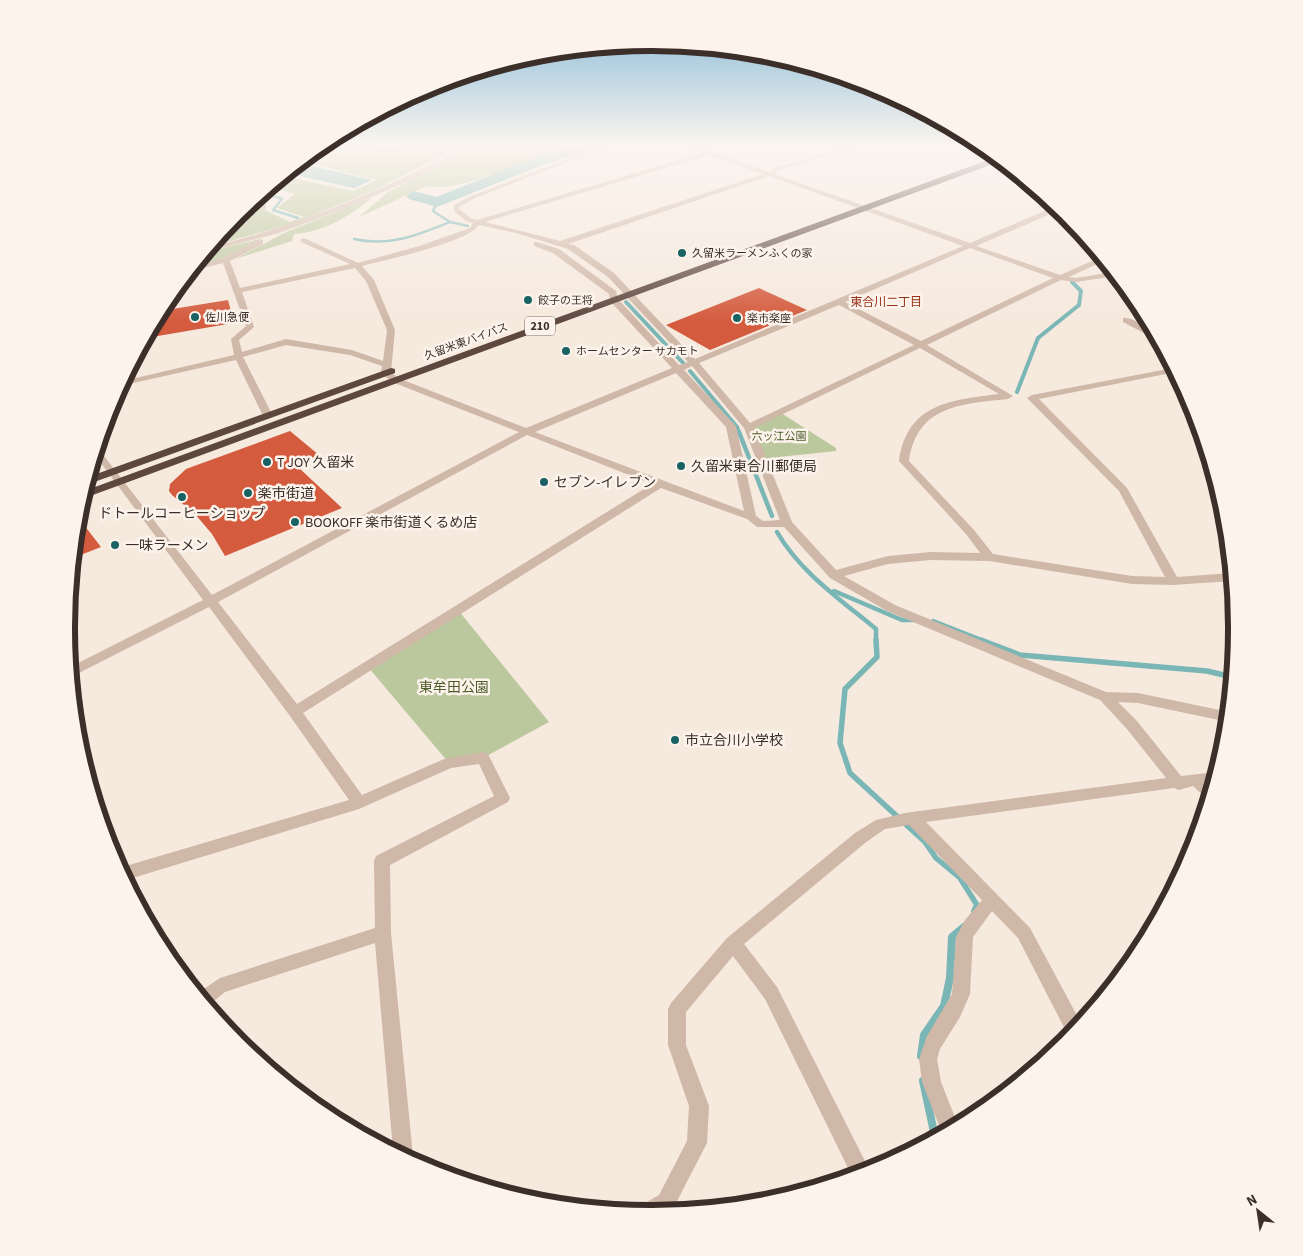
<svg xmlns="http://www.w3.org/2000/svg" width="1303" height="1256" font-family="'Source Sans 3','Noto Sans JP',sans-serif">
	<style>
		.green { fill: #bbc79c }
		.water { fill: #7ab6b6 }
		.lines { fill: none; stroke-linecap: round; stroke-linejoin: round }
		.stream-far4 { stroke: #7ab6b6; stroke-width: 2.5 }
		.stream-far3 { stroke: #7ab6b6; stroke-width: 4 }
		.stream-far2 { stroke: #7ab6b6; stroke-width: 4.5 }
		.stream-far1 { stroke: #7ab6b6; stroke-width: 5.5 }
		.stream { stroke: #7ab6b6; stroke-width: 8 }
		.river { fill: #7ab6b6; fill-rule: evenodd }
		.building { fill: #d45b3e }
		.minor { fill: #d0b8a8; fill-rule: evenodd }
		.highway { fill: #5e473f; fill-rule: evenodd }
		.poi-dot { fill: #196263; stroke: #fcf4ec; stroke-width: 2 }
		.labels { text-anchor: middle; stroke-width: 5; stroke-linejoin: round; paint-order: stroke }
		.far-poi-label { font-size: 11px; fill: #3c2e29; stroke: #fcf4ec; text-anchor: start }
		.far-street-label { font-size: 11px; fill: #3c2e29; stroke: #fcf4ec }
		.far-park-label { font-size: 11px; fill: #4d5d2a; stroke: #fcf4ec }
		.far-neighbourhood-label { font-size: 12px; fill: #952f18; stroke: #fcf4ec }
		.shield { fill: #fcf4ec; stroke: #766964; stroke-width: 1 }
		.shield-label { font-size: 12px; font-weight: bold; fill: #3c2e29 }
		.poi-label { font-size: 14px; fill: #3c2e29; stroke: #fcf4ec; text-anchor: start }
		.park-label { font-size: 14px; fill: #4d5d2a; stroke: #fcf4ec }
		.rim { fill: none; stroke: #3c2e29; stroke-width: 6 }
	</style>
	<rect width="100%" height="100%" fill="#f6e9de"/>
	<g class="green">
		<polygon points="321,146 369,146 388,150 411,146 463,146 370,192 294,223 212,246 238,214 255,200 266,205 265,210 290,222 304,217 277,208 295,194 270,187 283,176 353,191 377,180 302,161"/>
		<path d="M477 146H566C535 157 458 194 427 186L359 217 388 192Z"/>
		<path d="M373 197C350 216 324 232 294 234L292 241 235 259 286 232Z"/>
		<polygon points="264,238 223,258 194,267 206,252"/>
		<polygon points="781,413 836,448 836,451 760,459 749,427"/>
		<polygon points="458,610 549,722 483,758 449,763 368,667"/>
	</g>
	<polygon class="water" points="300,163 372,180 354,188 287,173"/>
	<g class="lines">
		<g class="stream-far4">
			<polyline points="263,193 282,199 273,210 298,218"/>
			<polyline points="437,202 433,211 450,222 468,226"/>
			<path d="M354 239C389 247 418 235 450 222"/>
		</g>
		<g class="stream-far3">
			<polyline points="626,302 685,365"/>
			<polyline points="690,371 737,427 739,433"/>
			<polyline points="1017,392 1038,338 1079,305 1081,291 1072,282"/>
		</g>
		<g class="stream-far2">
			<polyline points="739,432 772,516"/>
			<path d="M777 532C800 572 841 600 876 629V641"/>
			<polyline points="834,591 902,620 915,620"/>
			<polyline points="933,621 984,641"/>
		</g>
		<g class="stream-far1">
			<polyline points="876,640 877,657 845,689 840,743 850,773 925,842 936,858 960,878 977,905 976,910"/>
			<polyline points="981,640 1020,655 1207,671 1232,677"/>
		</g>
		<g class="stream">
			<polyline points="975,912 976,909"/>
			<polyline points="921,1056 924,1035 944,1006 950,978 952,937 964,927"/>
			<polyline points="923,1081 935,1137"/>
		</g>
		<polygon class="river" points="574,146 594,146 592,149 545,164 442,205 437,207 409,199 406,196 414,191 436,197 535,158"/>
	</g>
	<g class="building">
		<polygon points="759,288 807,310 710,350 666,325"/>
		<polygon points="228,300 234,323 146,338 160,311"/>
		<polygon points="290,431 319,455 300,462 305,466 299,468 342,508 225,556 212,534 195,514 172,495 169,491 170,484 186,469"/>
		<polygon points="77,516 101,547 73,558 74,549"/>
	</g>
	<g class="lines">
		<g class="minor">
			<path d="M468 146H475L411 180 346 208 279 233 206 252 210 247C301 225 385 189 468 146Z"/>
			<path d="M601 146H609L475 198 459 207V209L470 218 477 220 703 153 687 146H695L769 172 775 168 851 146H859L779 170 774 174 970 243 1056 206 1060 210 976 246 1060 275 1101 257 1104 261 1069 277 1076 278 1113 272 1116 276 1076 282 1061 280 927 345 1013 396 1008 399C962 404 917 405 909 461L974 530 993 554 1132 576 1165 577 1119 491 1027 398 1032 395 1173 368 1176 372 1039 399 1127 488 1177 577 1232 573V581L1173 585 1132 584 989 561 931 560 888 564 844 576 895 605 1106 692 1138 693 1229 712 1228 722 1138 703 1118 702 1137 721 1181 776 1217 772 1213 783 1209 784 1212 787 1208 800 1193 786 1179 790 1174 788 926 822 1030 928 1081 1023 1069 1037 1018 938 992 911 973 937 970 994 960 1017 940 1049 937 1059 941 1082 958 1125 942 1133 922 1082 919 1059 927 1036 952 994 956 937 965 920 982 900 909 825 885 829 865 843 744 944 777 987 870 1171 852 1176 765 999 733 956 686 1012V1045L709 1106 707 1143 673 1209C663 1215 649 1213 637 1212L640 1206 659 1195 687 1141 689 1106 668 1045V1009L671 1003 727 938 855 833 876 820 905 813 1166 778 1127 729 1100 700 887 611 830 578 784 527H757L747 519 661 488 303 713 362 795 444 759 483 752 488 754 510 798 508 802 390 865 391 933 413 1156 411 1160 393 1150 375 943 225 992 208 1006 198 993 220 978 375 928 374 861 376 856 494 796 479 764 451 768 359 809 126 880 119 868 349 800 290 716 209 607 71 677 70 667 203 600 95 455 97 447 212 595 519 432 392 382 381 373 382 366 350 355 286 345 243 357 273 416 271 418 268 419 263 416 236 360 120 386 123 381 234 355 231 339 246 326 223 263 191 271 195 266 223 258 257 240H263V244L230 261 240 288 350 264 301 242 300 240 304 238 358 263 419 246 470 228 473 223 466 221 454 211V205L471 196ZM709 155 763 174 560 241 485 222ZM769 176 963 246 695 359 614 273 574 245 568 244ZM479 225 516 233 568 249 608 277 688 362 679 365 618 299 616 291 559 249 537 242H534V246L553 253 609 294 611 302 672 368 526 428 398 378 391 372 395 330 374 280 362 266C385 260 469 242 479 225ZM970 248 1053 278 921 341 845 302ZM355 268 366 281 387 330 383 361 352 350 286 339 242 352 239 340 254 327 242 292ZM839 305 914 345 750 423 699 363ZM920 348 999 394C950 400 907 404 899 461L966 534 980 553 931 552 888 556 836 570 792 522 754 428ZM692 366 744 428 780 520 763 521 756 516 736 426 684 370ZM676 373 726 427 744 511 535 432ZM527 435 652 484 297 704 218 602Z"/>
			<path d="M1123 318C1135 317 1154 331 1159 341L1123 322Z"/>
		</g>
		<g class="highway">
			<polygon points="996,157 1001,161 82,499 84,491"/>
			<polygon points="391,368 395,369 395,373 86,485 88,477"/>
		</g>
	</g>
	<linearGradient id="sky" x2="0" y2="1"><stop stop-color="#7cb5d4"/><stop offset="0.45" stop-color="#fbf5f0"/><stop offset="1" stop-color="#fbf5f0" stop-opacity="0"/></linearGradient>
	<rect width="1303" height="322" fill="url(#sky)"/>
	<g class="poi-dot">
		<circle cx="682" cy="253" r="5"/>
		<circle cx="528" cy="300" r="5"/>
		<circle cx="195" cy="317" r="5"/>
		<circle cx="737" cy="318" r="5"/>
		<circle cx="566" cy="351" r="5"/>
		<circle cx="267" cy="462" r="5"/>
		<circle cx="681" cy="466" r="5"/>
		<circle cx="544" cy="482" r="5"/>
		<circle cx="248" cy="493" r="5"/>
		<circle cx="182" cy="497" r="5"/>
		<circle cx="295" cy="522" r="5"/>
		<circle cx="115" cy="545" r="5"/>
		<circle cx="675" cy="740" r="5"/>
	</g>
	<g class="labels">
		<g class="far-poi-label">
			<text x="692" y="257">久留米ラーメンふくの家</text>
			<text x="538" y="304">餃子の王将</text>
			<text x="205" y="321">佐川急便</text>
			<text x="747" y="322">楽市楽座</text>
			<text x="576" y="355">ホームセンター サカモト</text>
		</g>
		<g class="far-street-label">
			<text transform="translate(466 341) rotate(-20)" y="4">久留米東バイパス</text>
		</g>
		<g class="far-park-label">
			<text x="779" y="440">六ッ江公園</text>
		</g>
		<g class="far-neighbourhood-label">
			<text x="886" y="306">東合川二丁目</text>
		</g>
		<rect class="shield" x="525" y="316.5" width="30" height="19" rx="4"/>
		<g class="shield-label">
			<text x="540" y="330">210</text>
		</g>
		<g class="poi-label">
			<text x="277" y="467">T JOY 久留米</text>
			<text x="691" y="471">久留米東合川郵便局</text>
			<text x="554" y="487">セブン-イレブン</text>
			<text x="258" y="498">楽市街道</text>
			<text x="182" y="518" text-anchor="middle">ドトールコーヒーショップ</text>
			<text x="305" y="527">BOOKOFF 楽市街道くるめ店</text>
			<text x="125" y="550">一味ラーメン</text>
			<text x="685" y="745">市立合川小学校</text>
		</g>
		<g class="park-label">
			<text x="454" y="692">東牟田公園</text>
		</g>
	</g>
	<path d="M0 0H1303V1256H0ZM651 51H652A576 576 0 0 1 1228 627V629A576 576 0 0 1 652 1205H651A576 576 0 0 1 75 629V627A576 576 0 0 1 651 51Z" fill="#fcf4ec" fill-rule="evenodd"/>
	<path class="rim" d="M651 51H652A576 576 0 0 1 1228 627V629A576 576 0 0 1 652 1205H651A576 576 0 0 1 75 629V627A576 576 0 0 1 651 51Z"/>
	<g transform="translate(1258 1211) rotate(330)" stroke="#fcf4ec" stroke-width="4" paint-order="stroke">
	<path d="M0-4L9 19L0 12L-9 19Z" fill="#3c2e29"/>
	<text y="-8" font-size="14" font-weight="bold" text-anchor="middle" fill="#3c2e29">N</text>
	</g>
</svg>
